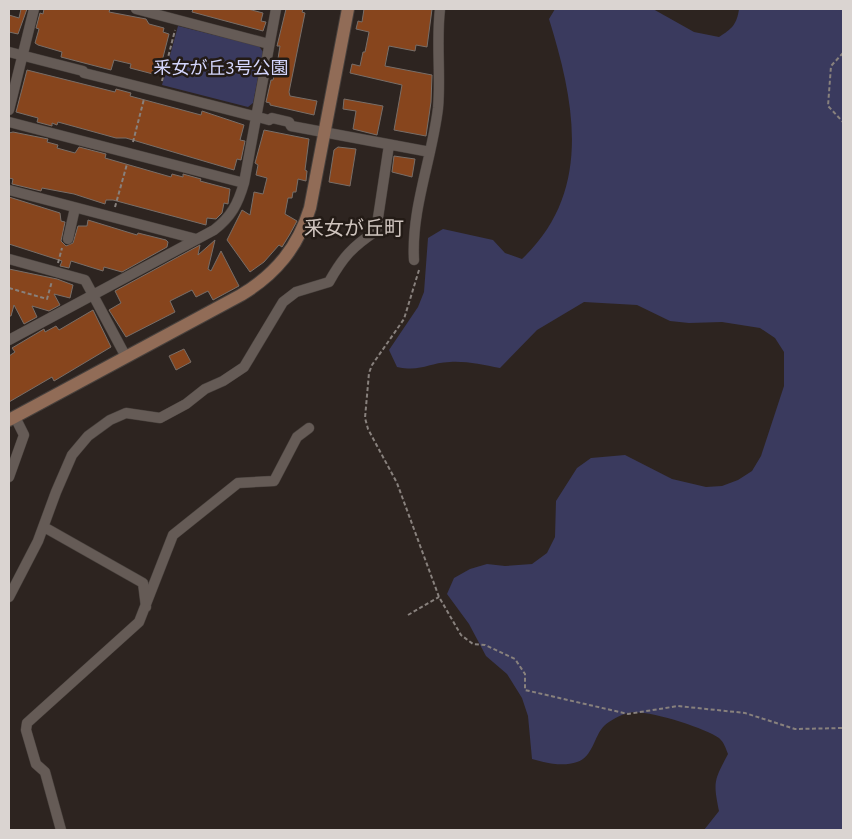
<svg xmlns="http://www.w3.org/2000/svg" width="852" height="839" viewBox="0 0 852 839" font-family="'Source Sans 3','Noto Sans JP',sans-serif">
  <style>
    .green { fill: #3a3a5e }
    .building { fill: #87451d; stroke: #786e68 }
    .lines { fill: none; stroke-linecap: round; stroke-linejoin: round }
    .street-casing { stroke: #48413d; stroke-width: 11 }
    .secondary-casing { stroke: #48413d; stroke-width: 14 }
    .path { stroke: #88817d; stroke-width: 2; stroke-dasharray: 4 2.5; stroke-linecap: butt }
    .street { stroke: #655b56; stroke-width: 10 }
    .secondary { stroke: #916c57; stroke-width: 12 }
    .labels { text-anchor: middle; dominant-baseline: central; stroke-width: 5; stroke-linejoin: round; paint-order: stroke }
    .park-label { font-size: 18px; fill: #d4d6fd; stroke: #231b16 }
    .quarter-label { font-size: 20px; fill: #cfc4be; stroke: #231b16 }
  </style>
  <rect width="100%" height="100%" fill="#2d2420"/>
  <path class="green" d="M 555,9 L 653,9 L 694,32 L 719,37 C 732,29 737,24 739,9 L 843,9 L 843,830 L 704,830 L 719,811 C 713,781 714,781 728,754 C 726,749 724,742 719,738 C 705,728 644,708 628,713 C 622,714 609,721 604,726 C 594,736 593,757 577,762 C 563,767 546,763 532,759 L 528,716 L 522,698 L 507,674 L 486,656 L 469,624 L 447,594 L 454,578 L 470,569 L 487,564 L 505,566 L 532,564 L 547,553 L 555,537 L 556,501 L 577,468 L 591,458 L 625,455 L 672,479 L 706,487 L 722,486 L 738,480 L 752,471 L 761,456 L 784,386 L 784,352 L 775,338 L 760,328 L 722,322 L 689,323 L 670,321 L 637,305 L 584,302 L 537,330 L 500,368 C 483,365 467,361 450,362 C 427,363 422,372 397,367 L 389,350 L 418,307 L 424,292 L 428,238 L 443,229 L 493,240 L 505,253 L 522,259 C 593,192 575,103 549,19 Z
    M 178,26 L 259,46 L 263,52 L 253,103 L 248,107 L 162,85 Z"/>
  <path class="building" d="M 21,9 L 27,9 L 18,34 L 9,32 L 9,15 L 19,18 Z
    M 44,9 L 110,9 L 109,12 L 146,19 L 149,24 L 164,28 L 163,32 L 169,34 L 159,73 L 153,71 L 153,74 L 130,68 L 131,64 L 114,60 L 111,70 L 61,57 L 62,52 L 38,45 L 35,43 L 39,29 L 36,28 L 40,13 L 43,14 Z
    M 193,9 L 248,9 L 263,13 L 261,21 L 266,22 L 263,31 L 192,12 Z
    M 286,9 L 303,9 L 302,12 L 305,13 L 289,92 L 290,96 L 317,101 L 314,115 L 270,105 L 270,103 L 266,102 L 271,80 L 273,80 L 277,65 L 280,46 L 277,46 Z
    M 364,9 L 432,9 L 427,47 L 416,45 L 415,51 L 389,46 L 385,66 L 432,75 L 431,102 L 426,136 L 394,130 L 402,85 L 350,73 L 352,64 L 360,66 L 363,52 L 365,52 L 369,32 L 356,29 L 358,21 L 362,22 Z
    M 27,70 L 115,92 L 116,89 L 131,93 L 130,96 L 201,115 L 202,111 L 244,125 L 240,140 L 245,141 L 241,160 L 237,159 L 234,170 L 126,138 L 116,138 L 58,122 L 57,125 L 52,123 L 52,126 L 37,122 L 38,118 L 16,112 Z
    M 344,99 L 383,106 L 377,135 L 353,129 L 356,111 L 343,109 Z
    M 264,130 L 309,139 L 305,170 L 307,171 L 306,181 L 298,179 L 296,192 L 293,192 L 292,198 L 288,198 L 285,214 L 297,221 L 290,234 L 282,247 L 279,245 L 264,262 L 250,272 L 227,240 L 242,210 L 250,215 L 254,192 L 263,194 L 267,178 L 256,175 L 258,165 L 255,163 Z
    M 13,132 L 48,139 L 47,142 L 58,145 L 57,148 L 75,153 L 79,147 L 106,154 L 105,158 L 171,177 L 172,174 L 183,177 L 183,174 L 201,179 L 200,181 L 230,189 L 228,204 L 224,203 L 222,213 L 216,219 L 207,218 L 206,225 L 113,200 L 106,200 L 105,204 L 74,194 L 42,188 L 41,191 L 12,184 L 13,179 L 9,178 L 9,133 Z
    M 338,147 L 356,149 L 350,186 L 329,182 L 334,150 Z
    M 394,156 L 415,159 L 412,177 L 392,172 Z
    M 9,197 L 60,213 L 61,221 L 65,222 L 61,241 L 66,246 L 73,243 L 78,226 L 87,226 L 88,220 L 137,235 L 138,233 L 166,240 L 168,242 L 167,247 L 122,272 L 104,267 L 103,271 L 71,261 L 69,268 L 60,266 L 62,261 L 9,244 Z
    M 215,240 L 208,269 L 211,271 L 221,251 L 239,286 L 213,300 L 208,291 L 196,297 L 192,290 L 170,301 L 175,312 L 126,337 L 109,310 L 121,303 L 115,291 L 200,245 L 198,255 Z
    M 9,269 L 57,279 L 73,285 L 70,298 L 54,294 L 60,305 L 49,311 L 32,306 L 37,317 L 24,324 L 14,305 L 11,316 L 9,316 Z
    M 93,310 L 111,347 L 54,381 L 52,377 L 9,402 L 9,356 L 15,352 L 12,348 L 44,329 L 45,332 L 56,326 L 59,330 Z
    M 184,349 L 191,362 L 176,370 L 169,356 Z"/>
  <g class="lines">
    <g class="street-casing">
      <path id="street" d="M 136,9 L 269,44
        M 9,52 L 83,71 L 84,73 C 146,88 206,104 269,120 L 272,118 L 289,122 L 291,126 L 430,152
        M 9,110 L 34,9
        M 9,122 L 244,183
        M 9,190 L 196,239
        M 68,239 L 75,208
        M 9,259 L 85,280 L 126,357
        M 414,260 C 411,209 432,159 438,108 C 441,75 436,42 440,9
        M 9,340 L 214,230 C 231,217 238,204 244,183 L 276,9
        M 9,477 L 24,435 L 15,417
        M 44,527 L 143,583 L 146,607
        M 9,597 L 38,541 L 56,492 L 72,455 L 88,436 L 110,420 L 126,413 L 160,418 L 186,404 L 205,389 L 223,381 L 244,367 L 283,302 L 296,292 L 329,282 C 343,257 352,247 376,231 L 389,145
        M 61,830 L 45,772 L 36,764 L 26,730 L 27,723 L 139,622 L 173,535 L 238,483 L 274,481 L 297,437 L 309,428"/>
    </g>
    <g class="secondary-casing">
      <path id="secondary" d="M 9,420 L 241,295 C 276,274 298,247 310,208 L 348,9"/>
    </g>
    <path class="path" d="M 843,53 L 831,66 L 828,106 L 843,122
      M 162,81 L 175,30
      M 133,142 L 144,99
      M 115,207 L 127,164
      M 58,263 L 62,248
      M 419,270 L 404,319 L 372,365 L 369,373 L 365,418 L 368,429 L 397,483 L 439,597 L 461,635 L 473,644 L 485,645 L 515,659 L 525,674 L 525,690 L 628,714 L 678,706 L 745,713 L 795,729 L 843,728
      M 9,288 L 47,299 L 52,281
      M 408,615 L 439,597"/>
    <use href="#street" class="street"/>
    <use href="#secondary" class="secondary"/>
  </g>
  <g class="labels">
    <g class="park-label">
      <text x="221" y="68">釆女が丘3号公園</text>
    </g>
    <g class="quarter-label">
      <text x="354" y="229">釆女が丘町</text>
    </g>
  </g>
  <rect width="852" height="839" fill="none" stroke="#dad4d1" stroke-width="20"/>
</svg>
